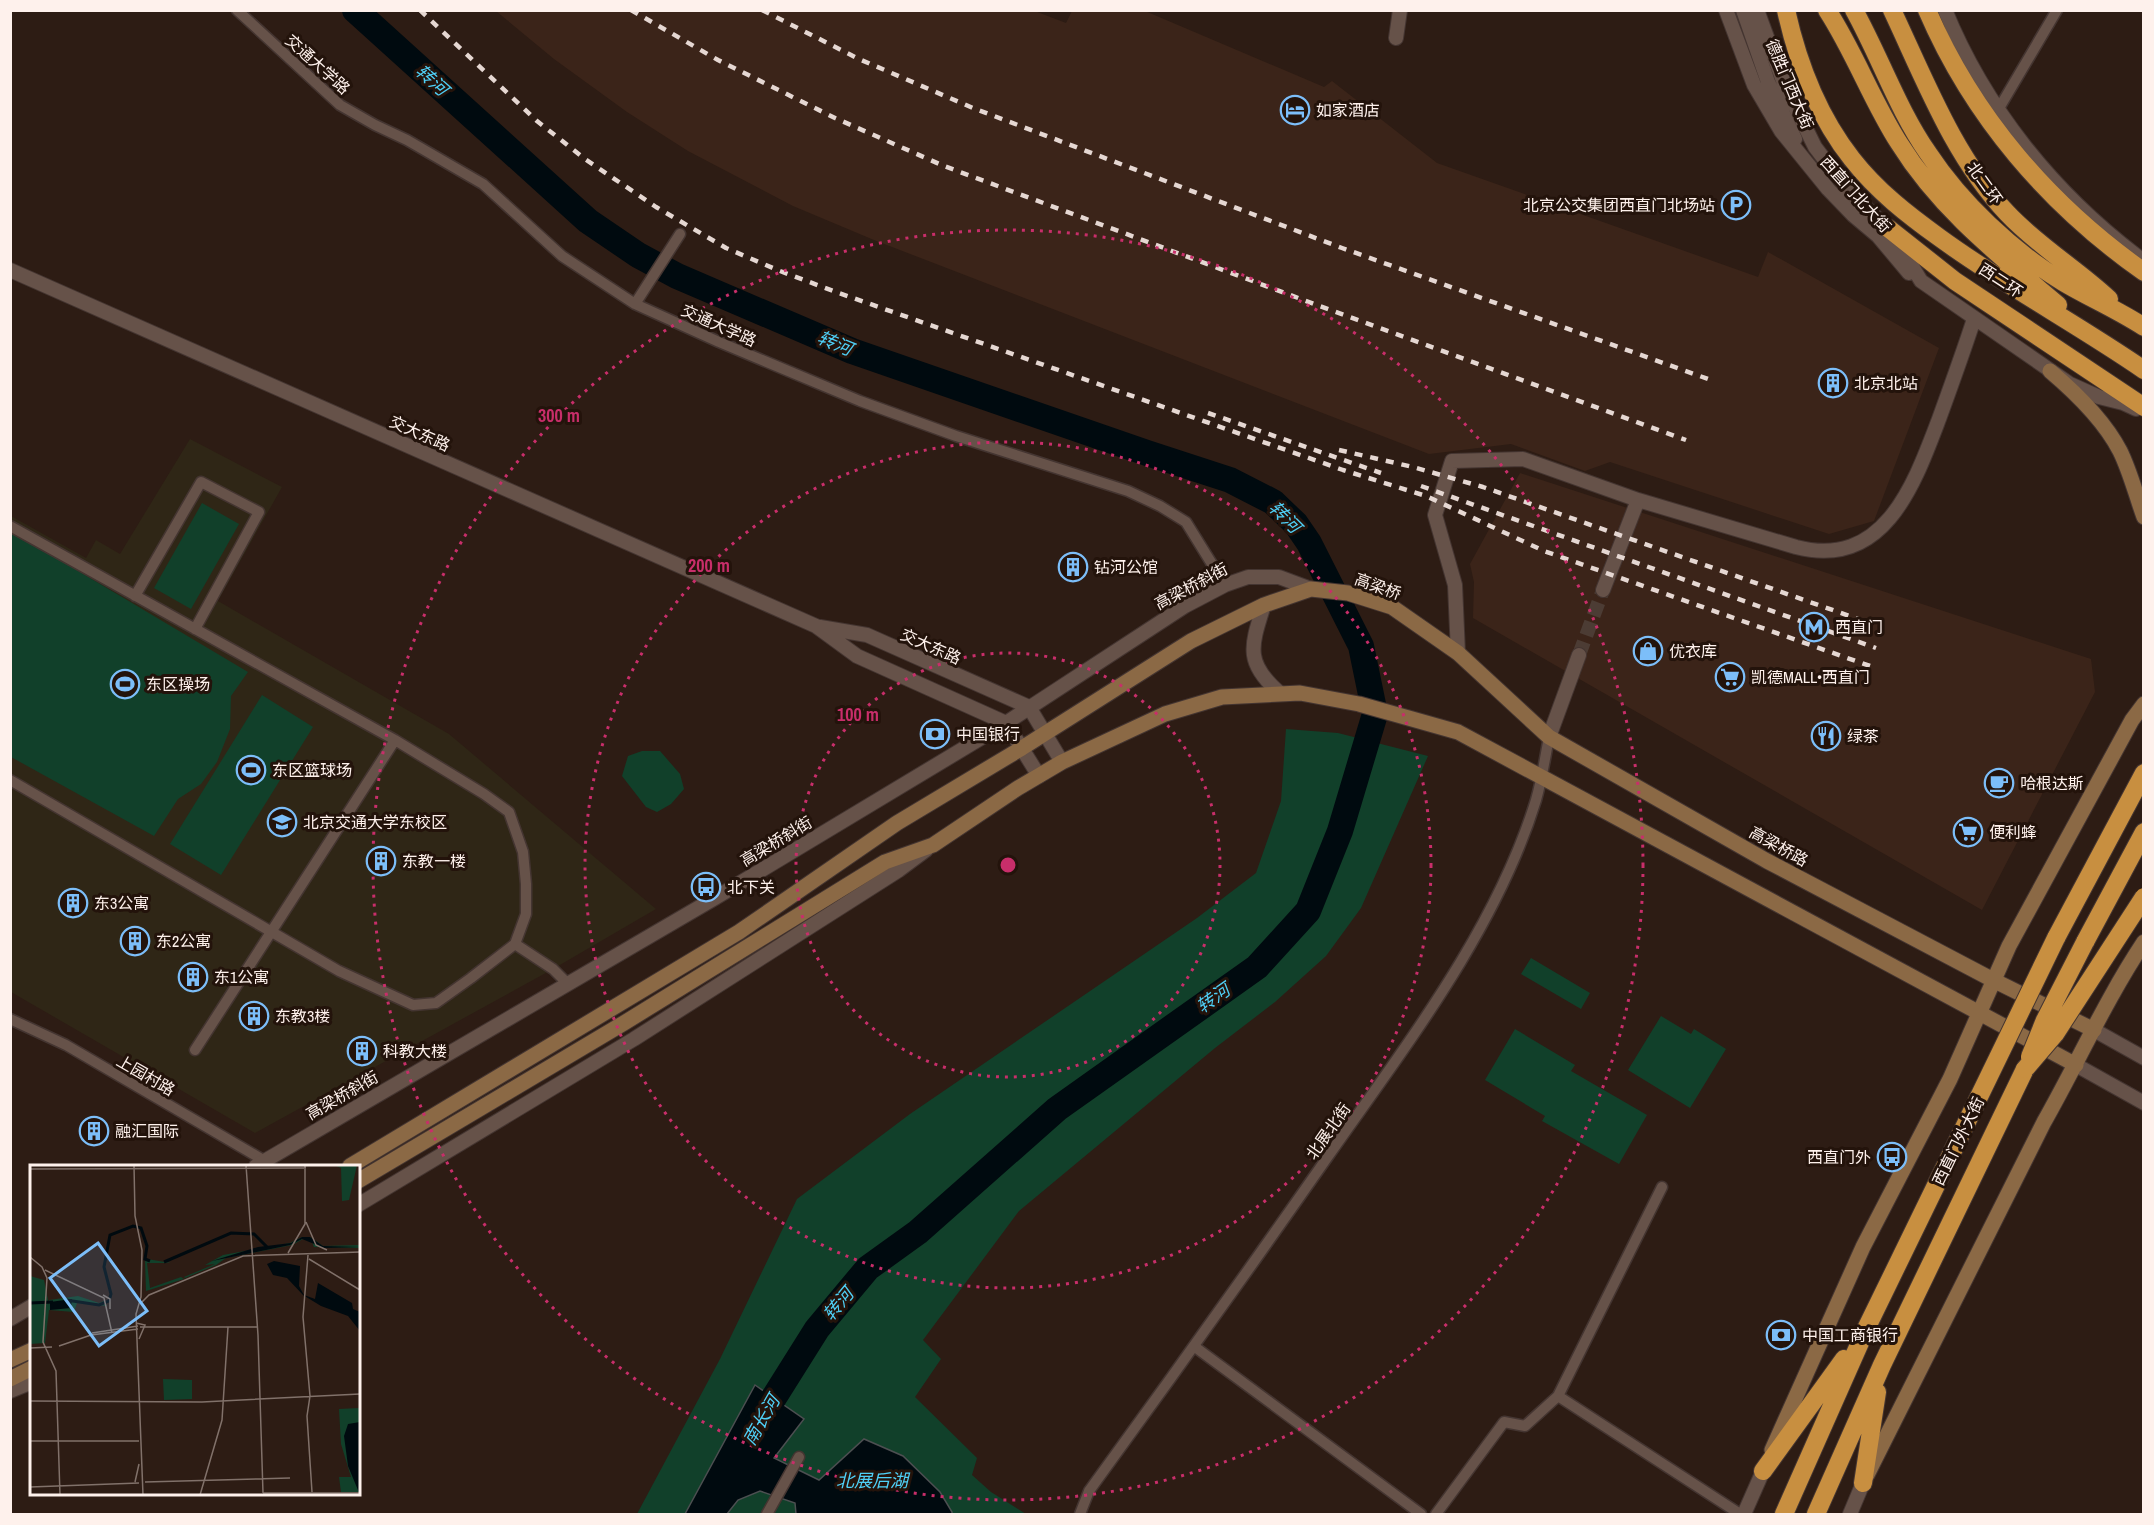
<svg xmlns="http://www.w3.org/2000/svg" width="2154" height="1525" viewBox="0 0 2154 1525" font-family="'Archivo Narrow','Noto Sans SC',sans-serif">
  <style>
    .built { fill: #3b2419 }
    .education { fill: #2f2616 }
    .green { fill: #11402a }
    .water { fill: #000a0f; stroke: #4c4f51; stroke-width: 1.5 }
    .lines { fill: none; stroke-linecap: round; stroke-linejoin: round }
    .river { stroke: #000a0f; stroke-width: 26 }
    .tertiary-tunnel { stroke: #4c3c34; stroke-width: 14; stroke-dasharray: 14 7; stroke-linecap: butt }
    .minor-casing { stroke: #443531; stroke-width: 13 }
    .tertiary-casing { stroke: #443531; stroke-width: 16 }
    .secondary-casing { stroke: #443531; stroke-width: 17 }
    .trunk-casing { stroke: #443531; stroke-width: 20 }
    .minor { stroke: #665249; stroke-width: 10 }
    .tertiary { stroke: #665249; stroke-width: 14 }
    .secondary { stroke: #8b6945; stroke-width: 15 }
    .trunk { stroke: #c88f40; stroke-width: 18 }
    .rail { stroke: #e5d7d2; stroke-width: 4.5; stroke-dasharray: 8 8; stroke-linecap: butt }
    .trunk-bridge-casing { stroke: #443531; stroke-width: 20; stroke-linecap: butt }
    .trunk-bridge { stroke: #c88f40; stroke-width: 18 }
    .ring { fill: none; stroke: #c82e6a; stroke-width: 3; stroke-dasharray: 3 6 }
    .labels { text-anchor: middle; dominant-baseline: central; stroke-width: 6; stroke-linejoin: round; paint-order: stroke }
    .street-label { font-size: 16px; fill: #fef1ec; stroke: #23130b }
    .poi-label { font-size: 16px; fill: #fef1ec; stroke: #23130b; text-anchor: start }
    .water-label { font-size: 18px; font-style: italic; fill: #4fd0f7; stroke: #23130b }
    .inset-river { fill: none; stroke: #000a0f; stroke-width: 3 }
    .inset-road { fill: none; stroke: #81716a; stroke-width: 1.5 }
    .view { fill: #7cbef9; fill-opacity: 0.15; stroke: #7cbef9; stroke-width: 3 }
    .inset-edge { fill: none; stroke: #fef1ec; stroke-width: 3 }
    .centre { fill: #c82e6a; stroke: #23130b; stroke-width: 3 }
    .ring-label { font-size: 18px; text-anchor: middle; font-weight: bold; fill: #c82e6a; stroke: #23130b; stroke-width: 6; stroke-linejoin: round; paint-order: stroke }
  </style>
  <rect width="100%" height="100%" fill="#2d1c14"/>
  <path class="built" d="M 1032,10 L 1066,23 L 1072,11 L 1145,11 L 1324,87 L 1332,81 L 1437,163 L 1758,277 L 1768,252 L 1939,348 L 1874,521 L 1829,534 L 1610,462 L 1585,471 L 1511,444 L 1429,454 L 874,240 L 793,206 L 688,151 L 627,112 L 554,59 L 496,11 Z
    M 1520,473 L 2091,659 L 2095,692 L 1982,910 L 1473,618 L 1474,582 L 1470,564 Z"/>
  <path class="education" d="M 190,439 L 282,487 L 218,601 L 449,734 L 656,909 L 553,969 L 255,1133 L 11,992 L 11,516 L 86,558 L 96,540 L 120,554 Z"/>
  <path class="green" d="M 202,503 L 239,524 L 191,609 L 154,588 Z
    M 11,531 L 248,672 L 231,696 L 230,729 L 217,762 L 201,784 L 178,799 L 154,836 L 11,757 Z
    M 262,695 L 313,727 L 221,875 L 170,844 Z
    M 1286,729 L 1338,733 L 1428,756 L 1361,908 L 1326,956 L 1275,1002 L 1215,1048 L 1019,1211 L 923,1340 L 941,1359 L 915,1397 L 977,1458 L 972,1475 L 991,1492 L 1026,1514 L 637,1514 L 720,1359 L 797,1199 L 910,1114 L 1197,918 L 1256,873 L 1281,801 Z
    M 642,751 L 660,751 L 680,774 L 684,789 L 671,804 L 657,812 L 646,807 L 622,776 L 628,756 Z
    M 1531,958 L 1590,993 L 1581,1009 L 1521,974 Z
    M 1661,1016 L 1691,1034 L 1694,1029 L 1726,1049 L 1690,1108 L 1628,1070 Z
    M 1515,1029 L 1575,1065 L 1571,1071 L 1647,1115 L 1619,1164 L 1542,1121 L 1545,1116 L 1485,1080 Z"/>
  <path class="water" d="M 755,1385 L 804,1419 L 774,1458 L 819,1480 L 864,1439 L 903,1456 L 940,1492 L 952,1512 L 952,1514 L 796,1514 L 795,1503 L 760,1491 L 738,1500 L 727,1514 L 685,1514 Z"/>
  <g class="lines">
    <path class="river" d="M 355,10 L 588,221 L 638,255 L 677,276 L 852,351 L 1147,453 L 1230,480 L 1273,502 L 1296,524 L 1309,543 L 1361,646 L 1375,714 L 1340,831 L 1308,911 L 1257,967 L 1057,1109 L 918,1232 L 868,1268 L 817,1329 L 756,1426"/>
    <path class="tertiary-tunnel" d="M 1579,655 L 1603,590"/>
    <g class="minor-casing">
      <path id="minor" d="M 237,10 L 340,105 L 375,125 L 407,140 L 483,184 L 562,256 L 635,304 L 719,342 L 860,401 L 956,436 L 1128,491 L 1160,506 L 1186,522 L 1225,585
        M 1998,110 L 2057,10
        M 635,304 L 680,234
        M 10,526 L 395,740 L 484,794 L 509,812 L 523,852 L 526,884 L 526,914 L 515,944 L 471,978 L 436,1003 L 413,1005 L 339,971 L 10,780
        M 135,596 L 201,482 L 259,512 L 195,629
        M 515,944 L 553,969 L 568,984
        M 10,1019 L 66,1045 L 265,1161
        M 195,1050 L 395,740
        M 1195,1347 L 1421,1514
        M 1558,1396 L 1740,1514
        M 767,1514 L 799,1457
        M 1080,1514 L 1089,1491 C 1170,1380 1250,1268 1329,1155 C 1406,1045 1496,930 1536,800 C 1542,779 1545,758 1549,737
        M 1436,1514 L 1504,1422 L 1525,1426 L 1558,1396 L 1662,1187"/>
    </g>
    <g class="tertiary-casing">
      <path id="tertiary" d="M 1726,10 L 1754,85 L 1781,131 L 1828,189 L 1853,215 L 1878,236 L 1909,273
        M 1743,10 L 1768,82 L 1795,139
        M 1757,10 L 1785,86 L 1815,147 L 1847,189 L 1892,233 L 1921,281 L 2070,384 L 2099,397 L 2123,403 L 2136,409
        M 1945,10 C 1985,108 2053,192 2137,256
        M 1396,38 L 1400,10
        M 10,270 L 816,626 L 857,656 L 1006,723
        M 1603,590 L 1638,500
        M 1264,605 C 1251,646 1244,663 1281,694
        M 820,627 L 867,635 L 1029,707
        M 1458,653 L 1455,585 L 1435,515 L 1452,461 L 1523,459 L 1638,500 L 1796,547 C 1884,570 1914,485 1939,419 C 1951,386 1963,353 1974,319
        M 1029,707 L 1062,762
        M 1006,723 L 1039,776
        M 1549,737 L 1579,655
        M 2094,1030 L 2144,1058
        M 2076,1065 L 2144,1103
        M 256,1166 L 715,898 L 1006,723 L 1185,606 L 1225,585 L 1248,577 L 1279,577 L 1311,589
        M 358,1205 L 634,1039 L 899,870 L 926,850
        M 10,1319 L 32,1306
        M 10,1391 L 32,1382
        M 1744,1514 L 1763,1471
        M 1850,1514 L 1863,1483"/>
    </g>
    <g class="secondary-casing">
      <path id="secondary" d="M 2050,371 C 2076,393 2104,420 2120,451 C 2130,471 2136,495 2144,517
        M 350,1166 L 739,932 L 897,823 L 1022,748 L 1191,641 L 1264,605 L 1311,589 L 1348,593 L 1392,607 L 1458,653 L 1549,737 L 1767,861 L 1995,981 L 2094,1030
        M 358,1181 L 624,1023 L 885,862 L 933,845 L 1018,788 L 1062,762 L 1165,714 L 1222,697 L 1300,693 L 1359,704 L 1458,732 L 2076,1065
        M 10,1360 L 32,1350
        M 10,1379 L 32,1368
        M 1772,1450 L 1863,1247 L 1950,1079 L 2009,946 L 2132,720 L 2144,704
        M 1867,1475 L 2044,1122 C 2078,1062 2106,999 2144,942"/>
    </g>
    <g class="trunk-casing">
      <path id="trunk" d="M 1786,10 C 1798,64 1818,116 1852,159 C 1877,191 1908,215 1940,238 C 2006,286 2077,324 2144,370
        M 1827,10 C 1855,53 1872,101 1899,143 C 1940,209 1999,255 2058,305
        M 1854,10 C 1880,57 1898,110 1928,153 C 1961,203 2012,251 2063,282 C 2090,298 2118,310 2144,327
        M 1892,10 C 1925,80 1954,157 2007,213 C 2038,246 2077,269 2109,299
        M 1927,10 C 1973,117 2049,205 2144,272
        M 1888,228 L 1955,281 L 2144,407
        M 2056,938 L 2144,773
        M 2085,942 L 2144,832
        M 1763,1471 L 1844,1359
        M 1863,1483 L 1877,1392
        M 1784,1514 L 1866,1329 L 1960,1136
        M 1816,1514 L 1882,1365 L 2025,1069"/>
    </g>
    <use href="#minor" class="minor"/>
    <use href="#tertiary" class="tertiary"/>
    <use href="#secondary" class="secondary"/>
    <use href="#trunk" class="trunk"/>
    <path class="rail" d="M 420,10 L 537,121 L 585,159 L 656,207 L 726,248 L 780,271 L 836,292 L 1343,470 L 1426,496 L 1544,551 L 1870,666
      M 631,10 L 718,60 L 835,118 L 944,166 L 1317,305 L 1686,440
      M 762,10 L 859,59 L 973,108 L 1342,248 L 1708,379
      M 1208,413 L 1381,473
      M 1339,450 L 1413,467 L 1483,487 L 1861,620
      M 1421,486 L 1876,648"/>
    <g class="trunk-bridge-casing">
      <path id="trunk-bridge" d="M 2030,1057 L 2045,1020 L 2085,942
        M 2025,1069 L 2055,1034 L 2144,897
        M 1960,1136 L 2056,938"/>
    </g>
    <use href="#trunk-bridge" class="trunk-bridge"/>
  </g>
  <g class="ring">
    <circle cx="1008" cy="865" r="212"/>
    <circle cx="1008" cy="865" r="423"/>
    <circle cx="1008" cy="865" r="635"/>
  </g>
  <defs>
    <g id="hotel-ring" transform="scale(1.5)"><circle r="9.5" fill="#23130b" stroke="#7cbef9" stroke-width="1.5"/><path d="M-6-4.5h1.5V1H6V5H4.5V3h-9V5H-6ZM-4 0a1.8 1.8 0 1 1 3.6 0ZM.5 0V-2.5h3Q6-2.5 6 0Z" fill="#7cbef9"/></g>
    <g id="parking-ring" transform="scale(1.5)"><circle r="9.5" fill="#23130b" stroke="#7cbef9" stroke-width="1.5"/><path d="M-3.5-5.5H1a3.5 3.5 0 0 1 0 7H-1V5.5H-3.5ZM-1-3.4V-.6H.8a1.4 1.4 0 0 0 0-2.8Z" fill="#7cbef9"/></g>
    <g id="building-ring" transform="scale(1.5)"><circle r="9.5" fill="#23130b" stroke="#7cbef9" stroke-width="1.5"/><path d="M-4-6H4V6H1V3H-1V6H-4ZM-2.5-4.3h1.7v1.8h-1.7ZM.8-4.3h1.7v1.8H.8ZM-2.5-1h1.7V.8h-1.7ZM.8-1h1.7V.8H.8Z" fill="#7cbef9"/></g>
    <g id="metro-ring" transform="scale(1.5)"><circle r="9.5" fill="#23130b" stroke="#7cbef9" stroke-width="1.5"/><path d="M-5.5 5V-5H-3L0 0L3-5H5.5V5H3V-.5L0 4L-3-.5V5Z" fill="#7cbef9"/></g>
    <g id="shop-ring" transform="scale(1.5)"><circle r="9.5" fill="#23130b" stroke="#7cbef9" stroke-width="1.5"/><path d="M-5-2.5h2.3a2.7 3.5 0 0 1 5.4 0H5L5.5 6h-11ZM-1.5-2.5h3a1.5 2.3 0 0 0-3 0Z" fill="#7cbef9"/></g>
    <g id="supermarket-ring" transform="scale(1.5)"><circle r="9.5" fill="#23130b" stroke="#7cbef9" stroke-width="1.5"/><path d="M-6-5.5h2.5l.6 2H6L4.5 2H-2.5L-4.4-4H-6ZM-1.5 3.2a1.3 1.3 0 1 0 .1 0ZM3 3.2a1.3 1.3 0 1 0 .1 0Z" fill="#7cbef9"/></g>
    <g id="stadium-ring" transform="scale(1.5)"><circle r="9.5" fill="#23130b" stroke="#7cbef9" stroke-width="1.5"/><path d="M0-5a6.5 5 0 1 0 0 10a6.5 5 0 1 0 0-10ZM-3.5-1.8h7v3.6h-7Z" fill="#7cbef9"/></g>
    <g id="bank-ring" transform="scale(1.5)"><circle r="9.5" fill="#23130b" stroke="#7cbef9" stroke-width="1.5"/><path d="M-6-4H6V4H-6ZM0-2.3a2.3 2.3 0 1 0 0 4.6a2.3 2.3 0 1 0 0-4.6Z" fill="#7cbef9"/></g>
    <g id="restaurant-ring" transform="scale(1.5)"><circle r="9.5" fill="#23130b" stroke="#7cbef9" stroke-width="1.5"/><path d="M-5-6h1v4h1v-4h1v4h1v-4h1v5L-1.5 .5V6h-2V.5L-5-1ZM5-6V6H3V1.5H1.5Q1.5-4 5-6Z" fill="#7cbef9"/></g>
    <g id="cafe-ring" transform="scale(1.5)"><circle r="9.5" fill="#23130b" stroke="#7cbef9" stroke-width="1.5"/><path d="M-5.5-4.5H6V0H3Q3 3.5 0 3.5H-2.5Q-5.5 3.5-5.5 0ZM3-3.2v2h1.7v-2ZM-6 4.5H4V6H-6Z" fill="#7cbef9"/></g>
    <g id="university-ring" transform="scale(1.5)"><circle r="9.5" fill="#23130b" stroke="#7cbef9" stroke-width="1.5"/><path d="M0-5L7-2L0 1L-7-2ZM-4 1L0 2.5L4 1V4Q0 6-4 4Z" fill="#7cbef9"/></g>
    <g id="bus-ring" transform="scale(1.5)"><circle r="9.5" fill="#23130b" stroke="#7cbef9" stroke-width="1.5"/><path d="M-5-6H5V4H4V6H2V4H-2V6H-4V4H-5ZM-3.5-4V0h7V-4ZM-3.5 1.2v1.5H-2V1.2ZM2 1.2v1.5H3.5V1.2Z" fill="#7cbef9"/></g>
  </defs>
  <g fill-rule="evenodd">
    <use href="#hotel-ring" x="1295" y="110"/>
    <use href="#parking-ring" x="1736" y="205"/>
    <use href="#building-ring" x="1833" y="383"/>
    <use href="#building-ring" x="1073" y="567"/>
    <use href="#metro-ring" x="1814" y="627"/>
    <use href="#shop-ring" x="1648" y="651"/>
    <use href="#supermarket-ring" x="1730" y="677"/>
    <use href="#stadium-ring" x="125" y="684"/>
    <use href="#bank-ring" x="935" y="734"/>
    <use href="#restaurant-ring" x="1826" y="736"/>
    <use href="#stadium-ring" x="251" y="770"/>
    <use href="#cafe-ring" x="1999" y="783"/>
    <use href="#university-ring" x="282" y="822"/>
    <use href="#supermarket-ring" x="1968" y="832"/>
    <use href="#building-ring" x="381" y="861"/>
    <use href="#bus-ring" x="706" y="887"/>
    <use href="#building-ring" x="73" y="903"/>
    <use href="#building-ring" x="135" y="941"/>
    <use href="#building-ring" x="193" y="977"/>
    <use href="#building-ring" x="254" y="1016"/>
    <use href="#building-ring" x="362" y="1051"/>
    <use href="#building-ring" x="94" y="1131"/>
    <use href="#bus-ring" x="1892" y="1157"/>
    <use href="#bank-ring" x="1781" y="1335"/>
  </g>
  <g class="labels">
    <g class="street-label">
      <text transform="translate(318 64) rotate(42)">交通大学路</text>
      <text transform="translate(1790 84) rotate(67)">德胜门西大街</text>
      <text transform="translate(1985 183) rotate(54)">北二环</text>
      <text transform="translate(1856 194) rotate(48)">西直门北大街</text>
      <text transform="translate(2001 280) rotate(33)">西二环</text>
      <text transform="translate(719 325) rotate(24)">交通大学路</text>
      <text transform="translate(420 433) rotate(24)">交大东路</text>
      <text transform="translate(1191 586) rotate(-28)">高梁桥斜街</text>
      <text transform="translate(1378 586) rotate(20)">高梁桥</text>
      <text transform="translate(931 646) rotate(24)">交大东路</text>
      <text transform="translate(776 841) rotate(-31)">高梁桥斜街</text>
      <text transform="translate(1779 846) rotate(29)">高梁桥路</text>
      <text transform="translate(146 1075) rotate(30)">上园村路</text>
      <text transform="translate(342 1095) rotate(-30)">高梁桥斜街</text>
      <text transform="translate(1328 1131) rotate(-55)">北展北街</text>
      <text transform="translate(1958 1141) rotate(-64)">西直门外大街</text>
    </g>
    <g class="poi-label">
      <text x="1316" y="110">如家酒店</text>
      <text x="1715" y="205" text-anchor="end">北京公交集团西直门北场站</text>
      <text x="1854" y="383">北京北站</text>
      <text x="1094" y="567">钻河公馆</text>
      <text x="1835" y="627">西直门</text>
      <text x="1669" y="651">优衣库</text>
      <text x="1751" y="677">凯德MALL•西直门</text>
      <text x="146" y="684">东区操场</text>
      <text x="956" y="734">中国银行</text>
      <text x="1847" y="736">绿茶</text>
      <text x="272" y="770">东区篮球场</text>
      <text x="2020" y="783">哈根达斯</text>
      <text x="303" y="822">北京交通大学东校区</text>
      <text x="1989" y="832">便利蜂</text>
      <text x="402" y="861">东教一楼</text>
      <text x="727" y="887">北下关</text>
      <text x="94" y="903">东3公寓</text>
      <text x="156" y="941">东2公寓</text>
      <text x="214" y="977">东1公寓</text>
      <text x="275" y="1016">东教3楼</text>
      <text x="383" y="1051">科教大楼</text>
      <text x="115" y="1131">融汇国际</text>
      <text x="1871" y="1157" text-anchor="end">西直门外</text>
      <text x="1802" y="1335">中国工商银行</text>
    </g>
    <g class="water-label">
      <text transform="translate(432 80) rotate(42)">转河</text>
      <text transform="translate(835 343) rotate(22)">转河</text>
      <text transform="translate(1285 517) rotate(45)">转河</text>
      <text transform="translate(1213 998) rotate(-35)">转河</text>
      <text transform="translate(838 1304) rotate(-50)">转河</text>
      <text transform="translate(761 1420) rotate(-60)">南长河</text>
      <text x="872" y="1480">北展后湖</text>
    </g>
  </g>
  <g transform="translate(30 1165)">
    <rect width="330" height="330" fill="#2d1c14"/>
    <path d="M 304,0 L 327,0 L 319,35 L 312,36 L 311,3 ZM 272,72 L 280,72 L 293,81 L 330,80 L 330,83 L 284,82 L 282,77 L 273,74 L 262,80 L 196,93 L 186,100 L 155,113 L 154,112 L 185,99 L 175,100 L 193,90 L 260,78 ZM 117,94 L 141,98 L 117,98 L 120,123 L 151,112 L 154,114 L 116,126 L 115,95 ZM 0,111 L 14,115 L 19,140 L 19,135 L 48,131 L 69,138 L 74,136 L 77,141 L 47,138 L 44,147 L 19,145 L 15,178 L 0,179 ZM 133,214 L 162,215 L 162,234 L 134,235 ZM 330,243 L 330,327 L 311,327 L 309,312 L 321,312 L 311,279 L 309,244 Z" fill="#11402a"/>
    <path d="M 272,72 L 280,72 L 293,81 L 330,82 L 294,83 L 272,74 L 260,80 L 182,96 L 228,82 L 261,78 ZM 244,96 L 270,101 L 269,121 L 274,130 L 285,134 L 288,118 L 322,138 L 323,144 L 330,147 L 330,166 L 318,151 L 291,141 L 273,130 L 257,113 L 243,110 L 237,99 ZM 42,134 L 41,143 L 20,145 L 20,137 ZM 330,257 L 330,330 L 318,301 L 314,271 L 318,259 Z" fill="#000a0f"/>
    <path class="inset-river" d="M 134,97 L 201,68 L 224,69 L 237,82M 36,135 L 69,140 L 79,136 L 81,129 L 74,102 L 80,70 L 103,61 L 111,63 L 117,81 L 115,94 L 120,96M 0,138 L 23,137"/>
    <path class="inset-road" d="M 104,0 L 105,51 L 112,85 L 111,132 L 106,149 L 113,330M 216,0 L 228,170 L 233,328M 0,4 L 276,3M 276,57 L 286,80 L 297,85M 258,88 L 275,59 L 275,0M 278,90 L 273,152 L 280,231 L 277,251 L 282,327M 0,92 L 12,102 L 17,113 L 13,177 L 26,206 L 30,330M 279,94 L 330,125M 15,105 L 74,133 L 82,168M 73,130 L 80,134 L 80,144M 112,137 L 119,130 L 213,91 L 330,87M 106,158 L 115,160 L 109,174M 110,162 L 228,162M 62,168 L 108,161M 29,181 L 61,170 L 108,164M 0,183 L 22,182M 0,236 L 172,237 L 330,229M 0,276 L 109,276M 105,317 L 109,299M 115,317 L 260,313M 0,322 L 109,318M 233,328 L 330,328M 170,330 L 192,255 L 198,162"/>
    <path class="view" d="M 68,78 L 117,146 L 69,181 L 20,113 Z"/>
    <rect width="330" height="330" class="inset-edge"/>
  </g>
  <circle cx="1008" cy="865" r="9" class="centre"/>
  <g class="ring-label">
    <text x="559" y="422">300 m</text>
    <text x="709" y="572">200 m</text>
    <text x="858" y="721">100 m</text>
  </g>
  <rect width="2154" height="1525" fill="none" stroke="#fef1ec" stroke-width="24"/>
</svg>
